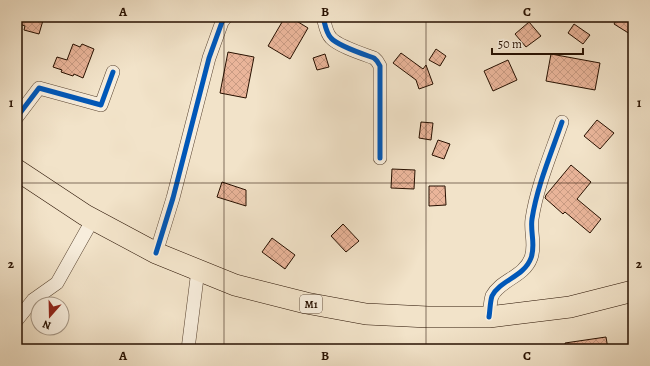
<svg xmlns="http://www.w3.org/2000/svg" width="650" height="366" viewBox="0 0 650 366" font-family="Alegreya,serif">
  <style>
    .building { fill: url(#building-cross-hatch); stroke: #271000 }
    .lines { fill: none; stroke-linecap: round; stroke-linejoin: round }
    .minor-casing { stroke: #5a4532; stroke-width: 14 }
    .trunk-casing { stroke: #271000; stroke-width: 22 }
    .minor { stroke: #f7eddc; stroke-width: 13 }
    .trunk { stroke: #f2e3c9; stroke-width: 21 }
    .cycleway-casing { stroke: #f7eddc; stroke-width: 8 }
    .cycleway { stroke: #0057b8; stroke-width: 5 }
    .grid { fill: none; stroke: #271000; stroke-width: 1; stroke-opacity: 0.55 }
    .labels { text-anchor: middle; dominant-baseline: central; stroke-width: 4; stroke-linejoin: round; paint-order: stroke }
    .shield { fill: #f7eddc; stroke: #655242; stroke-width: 1 }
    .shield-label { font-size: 11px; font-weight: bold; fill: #271000 }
    .neatline { fill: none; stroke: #271000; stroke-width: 1.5 }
    .grid-label { font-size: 13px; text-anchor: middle; font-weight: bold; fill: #271000 }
  </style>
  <defs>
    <pattern id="building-cross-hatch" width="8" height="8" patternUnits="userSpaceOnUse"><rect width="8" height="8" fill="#eab59a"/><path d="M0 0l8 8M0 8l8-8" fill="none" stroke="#c99b83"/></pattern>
  </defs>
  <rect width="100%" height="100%" fill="#f2e3c9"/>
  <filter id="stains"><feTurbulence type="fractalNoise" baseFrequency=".005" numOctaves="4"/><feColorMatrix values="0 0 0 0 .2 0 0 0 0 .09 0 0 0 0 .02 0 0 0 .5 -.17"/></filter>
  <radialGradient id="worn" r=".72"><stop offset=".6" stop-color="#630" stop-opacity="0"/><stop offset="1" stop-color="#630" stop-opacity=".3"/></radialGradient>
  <path class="building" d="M 17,17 L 44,17 L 39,34 L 24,30 L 25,26 L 17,23 Z
    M 285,17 L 290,17 L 308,28 L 290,59 L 268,46 Z
    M 618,17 L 633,17 L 633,29 L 630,34 L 614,24 Z
    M 529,22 L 541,36 L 526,47 L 515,34 Z
    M 574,24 L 590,35 L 583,44 L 568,33 Z
    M 73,44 L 80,47 L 82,44 L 94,49 L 83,78 L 74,74 L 73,76 L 61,72 L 62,70 L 53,67 L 57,57 L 67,60 Z
    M 436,49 L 446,56 L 440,66 L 429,60 Z
    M 228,52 L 254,57 L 246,98 L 220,93 Z
    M 401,53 L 423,69 L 426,65 L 433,84 L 419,89 L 416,80 L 393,63 Z
    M 325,54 L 329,67 L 317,70 L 313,58 Z
    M 551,54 L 600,63 L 595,90 L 546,81 Z
    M 508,60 L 517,80 L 493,91 L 484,71 Z
    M 597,120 L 614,133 L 600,149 L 584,136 Z
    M 421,122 L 433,123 L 431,140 L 419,138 Z
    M 438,140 L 450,144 L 444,159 L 432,155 Z
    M 571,165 L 591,182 L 577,199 L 601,219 L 590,233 L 565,212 L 563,214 L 545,198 L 546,195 Z
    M 392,169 L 415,170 L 414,189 L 391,188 Z
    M 222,182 L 246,190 L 246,206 L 217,197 Z
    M 429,186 L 445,186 L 446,205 L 429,206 Z
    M 343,224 L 359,241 L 346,252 L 331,236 Z
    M 272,238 L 295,255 L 285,269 L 262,252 Z
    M 606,337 L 608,349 L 566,349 L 565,343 Z"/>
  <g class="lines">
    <g class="minor-casing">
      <path id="minor" d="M 323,17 C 325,24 326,33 331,38 C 338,46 363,54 374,58 L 377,61 L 380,66 L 380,158
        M 17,117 L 39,88 L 101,105 L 113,72
        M 156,253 L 173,198 L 209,58 L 222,22 L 226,17
        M 489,317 C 490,311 490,302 492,296 C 500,280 524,277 531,258 C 536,245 530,232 532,219 C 537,186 551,154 562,122
        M 17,320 L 33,300 L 57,283 L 93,219
        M 188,349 L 198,270"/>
    </g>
    <g class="trunk-casing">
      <path id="trunk" d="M 17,170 L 85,215 L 156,253 L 235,285 L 306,303 L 366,314 L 428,317 L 489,317 L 570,307 L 633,291"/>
    </g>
    <use href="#minor" class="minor"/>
    <use href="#trunk" class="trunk"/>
    <g class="cycleway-casing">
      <path id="cycleway" d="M 323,17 C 325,24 326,33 331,38 C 338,46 363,54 374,58 L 377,61 L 380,66 L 380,158
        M 17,117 L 39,88 L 101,105 L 113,72
        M 156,253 L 173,198 L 209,58 L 222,22 L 226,17
        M 489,317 C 490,311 490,302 492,296 C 500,280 524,277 531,258 C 536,245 530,232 532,219 C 537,186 551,154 562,122"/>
    </g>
    <use href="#cycleway" class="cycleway"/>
  </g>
  <path class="grid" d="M 224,17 L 224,349M 426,17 L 426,349M 17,183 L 633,183"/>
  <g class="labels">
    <rect class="shield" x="300" y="295" width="22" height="18" rx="3"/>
    <g class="shield-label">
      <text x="311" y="304">M1</text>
    </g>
  </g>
  <rect width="650" height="366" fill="none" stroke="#f2e3c9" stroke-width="44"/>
  <g transform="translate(50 316) rotate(200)"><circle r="19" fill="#f7eddc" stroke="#a49584"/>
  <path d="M0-3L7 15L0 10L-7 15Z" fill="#8f2418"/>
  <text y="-6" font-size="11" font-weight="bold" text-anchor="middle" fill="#271000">N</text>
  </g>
  <path d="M492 48v6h91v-6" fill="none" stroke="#271000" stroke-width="2"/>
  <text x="498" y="48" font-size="12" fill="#271000" stroke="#f7eddc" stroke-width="3" paint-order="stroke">50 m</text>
  <rect x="22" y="22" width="606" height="322" class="neatline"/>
  <g class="grid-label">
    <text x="123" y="16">A</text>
    <text x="325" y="16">B</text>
    <text x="527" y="16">C</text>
    <text x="11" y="107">1</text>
    <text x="639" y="107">1</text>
    <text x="11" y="268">2</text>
    <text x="639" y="268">2</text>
    <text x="123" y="360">A</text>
    <text x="325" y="360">B</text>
    <text x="527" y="360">C</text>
  </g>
  <rect width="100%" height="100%" filter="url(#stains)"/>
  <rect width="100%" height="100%" fill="url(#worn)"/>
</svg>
